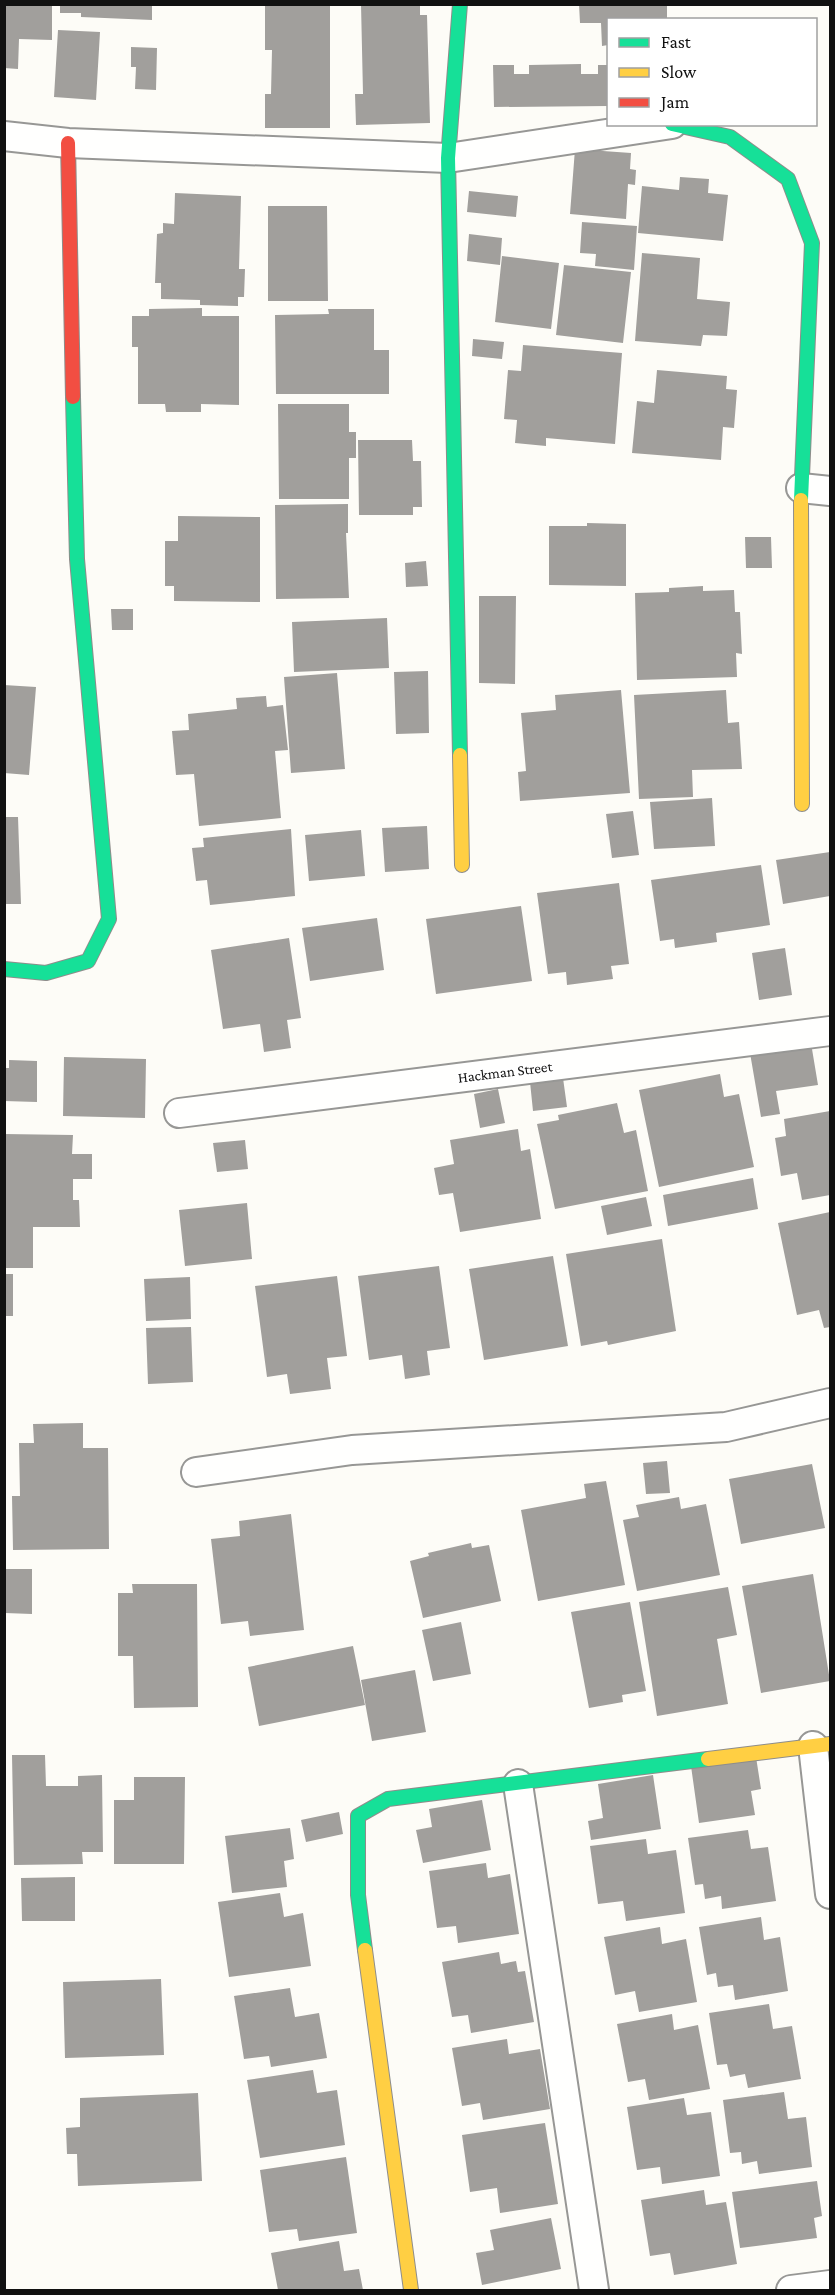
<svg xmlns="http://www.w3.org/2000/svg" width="835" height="2295" viewBox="0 0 835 2295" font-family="'Crimson Pro',serif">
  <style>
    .building { fill: #a19f9c }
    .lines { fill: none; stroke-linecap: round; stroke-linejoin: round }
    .street-casing { stroke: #979795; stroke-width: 32 }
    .fast-casing { stroke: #8e8d8b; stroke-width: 16 }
    .slow-casing { stroke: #8e8d8b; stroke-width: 16 }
    .jam-casing { stroke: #8e8d8b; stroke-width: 16 }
    .street { stroke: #fffffe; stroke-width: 28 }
    .fast { stroke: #16e098; stroke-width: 14 }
    .slow { stroke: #ffcf43; stroke-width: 14 }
    .jam { stroke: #f24e42; stroke-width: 14 }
    .labels { text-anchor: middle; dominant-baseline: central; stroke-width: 6; stroke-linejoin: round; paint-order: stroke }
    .street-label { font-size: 15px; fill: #111; stroke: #fff }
  </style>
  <rect width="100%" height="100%" fill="#fdfcf7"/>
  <path class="building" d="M 4,4 L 52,4 L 52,40 L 19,39 L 18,69 L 4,68 Z
    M 60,4 L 152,4 L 152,20 L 81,17 L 81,13 L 60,13 Z
    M 265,4 L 330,4 L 330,128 L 265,128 L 265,94 L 271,94 L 272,50 L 265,50 Z
    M 361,4 L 420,4 L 420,15 L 427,15 L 430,123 L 356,125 L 355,94 L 363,94 Z
    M 579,4 L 667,4 L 667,18 L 608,20 L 608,45 L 602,46 L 601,23 L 580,23 Z
    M 58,30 L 100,32 L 96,100 L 54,97 Z
    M 131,47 L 157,48 L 156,90 L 135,89 L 136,67 L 131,67 Z
    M 581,64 L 581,74 L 598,74 L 598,65 L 608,65 L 608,106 L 494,107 L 493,65 L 514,65 L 514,74 L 529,74 L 529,65 Z
    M 575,149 L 631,153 L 630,169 L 636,170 L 635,185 L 628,184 L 626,219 L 570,214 Z
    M 680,177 L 709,179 L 708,193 L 728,195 L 723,241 L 638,233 L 642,186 L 679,190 Z
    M 469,191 L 518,196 L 516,217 L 467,212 Z
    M 175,193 L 241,196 L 239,269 L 245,269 L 244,297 L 238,297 L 238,306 L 200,305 L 200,300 L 161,299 L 161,283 L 155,283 L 157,234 L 163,233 L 163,223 L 174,224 Z
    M 268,206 L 327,206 L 328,301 L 268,301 Z
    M 582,222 L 637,226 L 634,270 L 595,266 L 596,254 L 580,253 Z
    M 469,234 L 502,238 L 500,265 L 467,261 Z
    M 642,253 L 700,258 L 697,299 L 730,302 L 727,336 L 703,335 L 701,346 L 635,341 Z
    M 502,256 L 559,263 L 551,329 L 495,322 Z
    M 564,265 L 631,272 L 623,343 L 556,335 Z
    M 202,308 L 202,316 L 239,316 L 239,405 L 201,404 L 201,412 L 166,412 L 165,404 L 138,404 L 138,347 L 132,347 L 132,316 L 149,316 L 149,309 Z
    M 328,309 L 374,309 L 374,350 L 389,350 L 389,394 L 276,394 L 275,315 L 329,314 Z
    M 473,339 L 504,342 L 502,359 L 472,356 Z
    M 523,345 L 622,353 L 615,444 L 546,438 L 546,446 L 515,443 L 517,420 L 504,419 L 508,370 L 521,371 Z
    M 657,370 L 727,376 L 726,389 L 737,390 L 734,428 L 723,427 L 721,460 L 632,453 L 637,401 L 654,403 Z
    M 278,404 L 349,404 L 349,432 L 356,432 L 356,458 L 349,458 L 349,499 L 279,499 Z
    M 358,440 L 412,440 L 413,461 L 421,461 L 422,507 L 413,507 L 413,515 L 359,515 Z
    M 348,504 L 348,533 L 346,533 L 349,598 L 276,599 L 275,505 Z
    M 178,516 L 260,517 L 260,602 L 174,601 L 174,586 L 165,586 L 165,541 L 178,541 Z
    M 587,523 L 626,524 L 626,586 L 549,585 L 549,526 L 587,526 Z
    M 745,537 L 771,537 L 772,568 L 746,568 Z
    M 426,561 L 428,586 L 406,587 L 405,563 Z
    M 703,586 L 703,591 L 734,590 L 735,612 L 740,612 L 742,654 L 736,653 L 737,677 L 637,680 L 635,593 L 669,592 L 669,588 Z
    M 479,596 L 516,596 L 515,684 L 479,683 Z
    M 111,609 L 133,609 L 133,630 L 112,630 Z
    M 387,618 L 389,668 L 294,672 L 292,622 Z
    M 428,671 L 429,733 L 396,734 L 394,672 Z
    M 337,673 L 345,769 L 291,773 L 284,677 Z
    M 4,685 L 36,687 L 29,775 L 4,773 Z
    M 621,690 L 630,793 L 520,801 L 518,772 L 526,771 L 521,713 L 556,710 L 555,695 Z
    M 726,690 L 728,723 L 739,722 L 742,769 L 692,770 L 693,797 L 639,799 L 634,695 Z
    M 266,696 L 267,707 L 283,705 L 288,750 L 275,751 L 281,818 L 199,826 L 194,774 L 176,775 L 172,731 L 189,730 L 188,714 L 237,709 L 236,698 Z
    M 712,798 L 715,846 L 654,849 L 650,802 Z
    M 633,811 L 639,855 L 612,858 L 606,814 Z
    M 4,817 L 18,817 L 21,904 L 4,904 Z
    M 427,826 L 429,869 L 385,872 L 382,828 Z
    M 291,829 L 295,896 L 210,905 L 207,880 L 196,881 L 192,848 L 204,847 L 203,838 Z
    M 361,830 L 365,876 L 309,881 L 305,835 Z
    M 830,852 L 830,896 L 783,904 L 776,860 Z
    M 761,865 L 770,925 L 716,933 L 717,942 L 675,948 L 674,939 L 660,941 L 651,880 Z
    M 619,883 L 629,964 L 611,966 L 613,979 L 567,985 L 566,972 L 548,974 L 537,893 Z
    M 521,906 L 532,981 L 436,994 L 426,919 Z
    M 377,918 L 384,970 L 310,981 L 302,928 Z
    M 289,938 L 301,1018 L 287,1020 L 291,1048 L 264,1052 L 260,1024 L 223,1029 L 211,950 Z
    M 785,948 L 792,995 L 759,1000 L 752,953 Z
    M 811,1043 L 818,1085 L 776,1091 L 780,1114 L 761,1117 L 750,1053 Z
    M 64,1057 L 146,1059 L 145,1118 L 63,1116 Z
    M 9,1060 L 37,1061 L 37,1102 L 4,1101 L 4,1068 L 9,1068 Z
    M 720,1074 L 724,1097 L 739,1094 L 754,1167 L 659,1187 L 639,1090 Z
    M 563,1078 L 567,1107 L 533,1111 L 530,1082 Z
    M 498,1089 L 505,1123 L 480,1128 L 474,1094 Z
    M 617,1103 L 624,1133 L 636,1130 L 648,1191 L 555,1209 L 537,1124 L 559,1120 L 558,1115 Z
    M 830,1111 L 830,1195 L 802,1200 L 797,1173 L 781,1176 L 775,1138 L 786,1136 L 784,1119 Z
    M 518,1129 L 521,1151 L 530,1149 L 541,1219 L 460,1232 L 453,1193 L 439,1195 L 434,1168 L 454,1164 L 450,1140 Z
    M 4,1134 L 73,1135 L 72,1154 L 92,1154 L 92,1179 L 73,1179 L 73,1200 L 79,1200 L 80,1227 L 33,1227 L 33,1268 L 4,1268 Z
    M 245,1140 L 248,1169 L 217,1172 L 213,1143 Z
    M 753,1178 L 758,1209 L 668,1226 L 663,1195 Z
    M 646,1197 L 652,1226 L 607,1235 L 601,1206 Z
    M 247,1203 L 252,1259 L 185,1266 L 179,1210 Z
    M 830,1212 L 830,1327 L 824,1328 L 819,1310 L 797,1315 L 778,1223 Z
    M 662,1239 L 676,1331 L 608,1345 L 607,1341 L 581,1346 L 566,1254 Z
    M 553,1256 L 568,1346 L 484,1360 L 469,1269 Z
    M 439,1266 L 450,1348 L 427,1351 L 430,1375 L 405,1379 L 402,1355 L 369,1360 L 358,1276 Z
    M 4,1274 L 13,1274 L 13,1316 L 4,1316 Z
    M 337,1276 L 347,1356 L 327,1358 L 331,1389 L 290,1394 L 287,1374 L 267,1377 L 255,1286 Z
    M 190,1277 L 191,1319 L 146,1321 L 144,1279 Z
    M 191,1327 L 193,1382 L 148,1384 L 146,1328 Z
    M 83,1423 L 83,1448 L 108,1448 L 109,1549 L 13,1550 L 12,1496 L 20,1496 L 19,1443 L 34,1443 L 33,1424 Z
    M 667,1461 L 670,1493 L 646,1494 L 643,1463 Z
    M 812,1464 L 825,1528 L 741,1544 L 729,1479 Z
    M 606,1481 L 625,1585 L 538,1601 L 521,1510 L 586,1498 L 584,1484 Z
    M 679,1497 L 681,1509 L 706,1504 L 720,1575 L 637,1591 L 623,1520 L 639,1517 L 636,1505 Z
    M 291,1514 L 304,1630 L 250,1636 L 248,1621 L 221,1624 L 211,1539 L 240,1536 L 239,1521 Z
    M 471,1543 L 472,1548 L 489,1545 L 501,1601 L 423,1618 L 410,1561 L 429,1556 L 428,1553 Z
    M 5,1569 L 32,1569 L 32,1614 L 5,1613 Z
    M 813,1574 L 830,1681 L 761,1693 L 742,1586 Z
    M 132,1584 L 197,1584 L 198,1707 L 134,1708 L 133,1656 L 118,1656 L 118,1593 L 133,1593 Z
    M 728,1587 L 737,1635 L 717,1639 L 728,1704 L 657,1716 L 639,1602 Z
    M 630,1602 L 646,1691 L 622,1695 L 623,1702 L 589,1708 L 571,1612 Z
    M 461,1622 L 471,1674 L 433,1681 L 422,1630 Z
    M 353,1646 L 365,1705 L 259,1726 L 248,1667 Z
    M 415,1670 L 426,1732 L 372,1741 L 361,1680 Z
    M 12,1755 L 45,1755 L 46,1786 L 78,1786 L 78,1776 L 102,1775 L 103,1852 L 82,1852 L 83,1864 L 14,1865 Z
    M 756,1757 L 761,1789 L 751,1791 L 755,1815 L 699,1823 L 691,1766 Z
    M 653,1775 L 661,1829 L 591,1840 L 588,1821 L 603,1818 L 598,1784 Z
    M 134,1777 L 185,1777 L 184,1864 L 114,1864 L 114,1800 L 134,1800 Z
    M 482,1800 L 491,1850 L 423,1863 L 416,1830 L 432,1827 L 429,1809 Z
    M 339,1812 L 343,1834 L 306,1842 L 301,1820 Z
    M 290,1828 L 294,1859 L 284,1861 L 287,1887 L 232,1893 L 225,1836 Z
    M 748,1830 L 751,1849 L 768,1847 L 776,1901 L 722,1909 L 721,1896 L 705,1899 L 703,1884 L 695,1885 L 688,1838 Z
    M 646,1839 L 648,1854 L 676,1850 L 685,1913 L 626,1921 L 623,1901 L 598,1904 L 590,1846 Z
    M 486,1863 L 488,1878 L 510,1874 L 519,1934 L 458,1943 L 456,1926 L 437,1928 L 429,1871 Z
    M 75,1877 L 75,1921 L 22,1921 L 21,1878 Z
    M 280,1893 L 284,1917 L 303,1913 L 311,1966 L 229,1977 L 218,1902 Z
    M 761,1917 L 764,1940 L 780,1937 L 788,1991 L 735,2000 L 733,1985 L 718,1987 L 716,1973 L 707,1975 L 699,1927 Z
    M 660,1927 L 662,1944 L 686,1939 L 697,2002 L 639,2012 L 635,1991 L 615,1995 L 604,1937 Z
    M 499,1952 L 501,1964 L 516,1961 L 518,1972 L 525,1971 L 534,2022 L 471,2033 L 468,2015 L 452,2017 L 442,1962 Z
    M 161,1979 L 164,2055 L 65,2058 L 63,1982 Z
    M 290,1988 L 295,2017 L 319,2013 L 327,2058 L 271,2067 L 269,2056 L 244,2059 L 234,1996 Z
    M 769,2004 L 773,2029 L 792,2026 L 801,2079 L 748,2088 L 745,2074 L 730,2077 L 727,2064 L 717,2065 L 709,2013 Z
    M 672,2014 L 674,2030 L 698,2025 L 710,2089 L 649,2100 L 645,2079 L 628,2082 L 617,2024 Z
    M 507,2039 L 509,2054 L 540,2049 L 550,2109 L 483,2120 L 480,2103 L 462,2106 L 452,2048 Z
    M 313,2070 L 317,2093 L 337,2090 L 345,2145 L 260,2158 L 247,2080 Z
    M 784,2092 L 788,2119 L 806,2117 L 812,2167 L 759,2174 L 757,2161 L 742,2164 L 741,2152 L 730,2153 L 723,2100 Z
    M 198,2093 L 202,2181 L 78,2186 L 77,2154 L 67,2154 L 66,2128 L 80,2127 L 80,2098 Z
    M 684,2098 L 687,2115 L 711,2112 L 720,2176 L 662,2184 L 660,2167 L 637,2170 L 627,2107 Z
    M 545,2123 L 558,2204 L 500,2213 L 497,2188 L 470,2192 L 462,2135 Z
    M 346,2157 L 357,2233 L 299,2241 L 297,2229 L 269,2232 L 260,2170 Z
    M 817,2181 L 822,2216 L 814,2218 L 817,2238 L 740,2248 L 732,2192 Z
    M 704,2190 L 706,2205 L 726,2202 L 737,2264 L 674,2275 L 670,2253 L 650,2256 L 641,2200 Z
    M 551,2218 L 561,2269 L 482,2285 L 476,2253 L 494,2250 L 490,2230 Z
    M 339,2241 L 344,2271 L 359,2269 L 363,2290 L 278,2290 L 271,2253 Z"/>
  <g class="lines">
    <g class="street-casing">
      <path id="street" d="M 4,136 L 68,143 L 448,158 L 672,124
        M 801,488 L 830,491
        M 179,1113 L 830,1031
        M 196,1472 L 352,1450 L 726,1427 L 830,1403
        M 813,1746 L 830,1894
        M 518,1784 L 594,2290
        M 791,2290 L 830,2285"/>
    </g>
    <g class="fast-casing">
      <path id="fast" d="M 672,124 L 730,137 L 788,179 L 812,243 L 801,500
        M 460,755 L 448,158 L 460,4
        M 4,969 L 46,973 L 88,961 L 109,919 L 77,559 L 73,397
        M 365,1950 L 358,1895 L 358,1816 L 388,1799 L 708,1759"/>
    </g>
    <g class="slow-casing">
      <path id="slow" d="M 801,500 L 802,804
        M 460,755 L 462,865
        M 708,1759 L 830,1744
        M 365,1950 L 411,2290"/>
    </g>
    <g class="jam-casing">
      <path id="jam" d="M 68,143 L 73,397"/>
    </g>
    <use href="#street" class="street"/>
    <use href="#fast" class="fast"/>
    <use href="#slow" class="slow"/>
    <use href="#jam" class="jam"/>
  </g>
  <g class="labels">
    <g class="street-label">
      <text transform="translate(505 1072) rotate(-7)">Hackman Street</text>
    </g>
  </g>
  <rect width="835" height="2295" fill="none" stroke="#111111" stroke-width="12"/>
  <rect x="607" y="18" width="210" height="108" fill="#ffffff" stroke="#a0a0a0" stroke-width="1.5"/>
  <rect x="619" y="38" width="30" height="9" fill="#16e098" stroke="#a0a0a0" stroke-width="1.5"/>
  <text x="661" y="48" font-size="18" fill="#111111">Fast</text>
  <rect x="619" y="68" width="30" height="9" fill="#ffcf43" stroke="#a0a0a0" stroke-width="1.5"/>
  <text x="661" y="78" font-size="18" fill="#111111">Slow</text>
  <rect x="619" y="98" width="30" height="9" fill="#f24e42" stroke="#a0a0a0" stroke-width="1.5"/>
  <text x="661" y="108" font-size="18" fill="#111111">Jam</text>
</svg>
